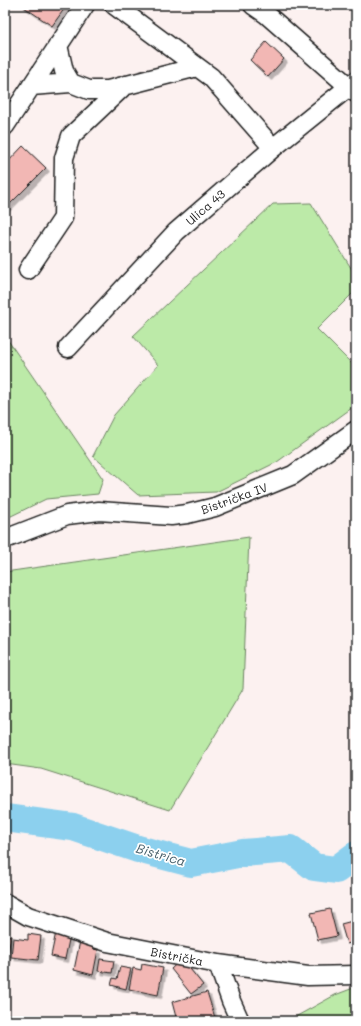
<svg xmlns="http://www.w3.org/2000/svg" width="361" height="1026" viewBox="0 0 361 1026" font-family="Mali,sans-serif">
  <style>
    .green { fill: #bceaa8; stroke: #6c8362 }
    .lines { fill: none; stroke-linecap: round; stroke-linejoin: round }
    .river { stroke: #8cd0ee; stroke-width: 28 }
    .building { fill: #f2b7b4; stroke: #1c1c1c; filter: url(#shadow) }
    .street-casing { stroke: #1c1c1c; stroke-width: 21 }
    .street { stroke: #fff; stroke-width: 18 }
    .labels { text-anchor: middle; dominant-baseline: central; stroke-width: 3.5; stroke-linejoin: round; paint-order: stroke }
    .street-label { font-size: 12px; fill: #1c1c1c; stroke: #fff }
    .water-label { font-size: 13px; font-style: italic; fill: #435b66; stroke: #fff }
  </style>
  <defs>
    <filter id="shadow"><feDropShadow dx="3.5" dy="3.5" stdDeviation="0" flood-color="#0004"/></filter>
  </defs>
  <rect width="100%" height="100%" fill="#fcf1f0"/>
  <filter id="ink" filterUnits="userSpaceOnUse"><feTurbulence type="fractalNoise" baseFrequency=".025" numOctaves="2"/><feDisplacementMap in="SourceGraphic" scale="8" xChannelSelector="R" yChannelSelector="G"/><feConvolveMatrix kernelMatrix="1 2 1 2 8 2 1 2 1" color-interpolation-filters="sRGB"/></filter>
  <g filter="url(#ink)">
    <path class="green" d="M 311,203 L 356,276 L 356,290 L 317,329 L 356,368 L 356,405 L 277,462 L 216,492 L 138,495 L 93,456 L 114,415 L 158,365 L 133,336 L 273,204 Z
      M 5,336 L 103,479 L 98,494 L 46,499 L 5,519 Z
      M 249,537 L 243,689 L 170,810 L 41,769 L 5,764 L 5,572 Z
      M 356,987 L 356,1021 L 288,1021 L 335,995 Z"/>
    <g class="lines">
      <path class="river" d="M 5,818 L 73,827 L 138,849 L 191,863 L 243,853 L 291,849 L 314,867 L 336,870 L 356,855"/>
    </g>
    <path class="building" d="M 21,5 L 67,5 L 52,26 Z
      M 266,42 L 284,59 L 268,77 L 250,60 Z
      M 23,146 L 46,168 L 5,209 L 5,165 Z
      M 330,909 L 337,936 L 318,940 L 311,913 Z
      M 356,920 L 356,941 L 347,944 L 341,924 Z
      M 56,932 L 70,935 L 65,959 L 51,956 Z
      M 28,934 L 41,936 L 38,960 L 11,957 L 13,938 L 28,940 Z
      M 5,935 L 11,936 L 7,960 L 5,960 Z
      M 80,941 L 94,944 L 93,949 L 98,950 L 93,975 L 74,970 Z
      M 100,959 L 114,961 L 112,973 L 98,971 Z
      M 182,959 L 203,985 L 191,994 L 171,969 Z
      M 142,964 L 163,968 L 158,995 L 129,989 L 133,968 L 141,970 Z
      M 120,967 L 131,969 L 126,989 L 111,985 L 113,978 L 117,979 Z
      M 207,992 L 216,1021 L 177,1021 L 172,1002 Z"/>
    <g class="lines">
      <g class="street-casing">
        <path id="street" d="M 114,5 L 211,77 L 273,148
          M 253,5 L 266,14 L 356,93
          M 58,45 L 64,71 L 71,83
          M 31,86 L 71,83 L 89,90 L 108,90 L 197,67
          M 5,126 L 85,5
          M 28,270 L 63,218 L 64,158 L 71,136 L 125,85
          M 68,348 L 176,232 L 273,148 L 356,81
          M 5,539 L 67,515 L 99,511 L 171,516 L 187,514 L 215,507 L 293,475 L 356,430
          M 5,903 L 28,916 L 107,942 L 218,964 L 308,976 L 356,975
          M 218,964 L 231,1001 L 240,1021"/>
      </g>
      <use href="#street" class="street"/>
    </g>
  </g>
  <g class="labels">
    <g class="street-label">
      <text transform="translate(205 207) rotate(-41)">Ulica 43</text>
      <text transform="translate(234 498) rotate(-20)">Bistrička IV</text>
      <text transform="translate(177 956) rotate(11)">Bistrička</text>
    </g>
    <g class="water-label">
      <text transform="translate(161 854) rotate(16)">Bistrica</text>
    </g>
  </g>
  <rect width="361" height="1026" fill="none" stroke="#fff" stroke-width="20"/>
  <rect x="10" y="10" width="341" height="1006" fill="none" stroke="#1c1c1c" stroke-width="1.5" filter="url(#ink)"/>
</svg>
